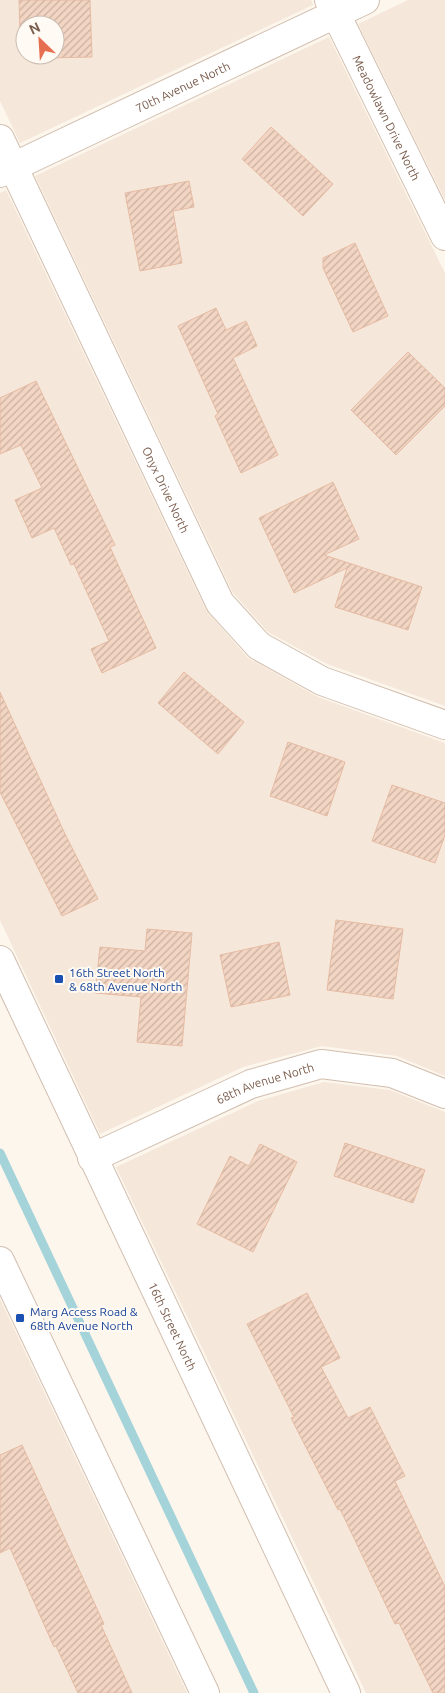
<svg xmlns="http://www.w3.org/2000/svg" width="445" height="1693" viewBox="0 0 445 1693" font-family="Ubuntu,sans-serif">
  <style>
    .residential { fill: #f5e8da; fill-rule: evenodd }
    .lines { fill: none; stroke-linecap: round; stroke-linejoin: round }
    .stream { stroke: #a5d3da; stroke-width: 9 }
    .building { fill: url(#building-hatch); stroke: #e6bba3 }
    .minor-casing { stroke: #d1beb0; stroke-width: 30 }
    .tertiary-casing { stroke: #d1beb0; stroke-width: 30 }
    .minor { stroke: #fff; stroke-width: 28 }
    .tertiary { stroke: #fff; stroke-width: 28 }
    .transit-dot { fill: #1a4fb4; stroke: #fffaf3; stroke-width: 2 }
    .labels { text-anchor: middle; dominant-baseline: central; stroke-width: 4; stroke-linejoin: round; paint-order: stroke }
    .street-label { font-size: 12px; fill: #7a5c4d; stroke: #fffaf3 }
    .transit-label { font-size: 12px; fill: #164399; stroke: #fffaf3; text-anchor: start }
  </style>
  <defs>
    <pattern id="building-hatch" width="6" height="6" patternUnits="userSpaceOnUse" patternTransform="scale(1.25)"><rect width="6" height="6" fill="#f3d5c3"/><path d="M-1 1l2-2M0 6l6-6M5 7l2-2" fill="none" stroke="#cab0a1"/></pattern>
  </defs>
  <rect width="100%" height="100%" fill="#fdf6ec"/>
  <path class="residential" d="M 0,0 L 311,0 L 313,5 L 20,143 L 0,101 ZM 25,25 L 55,25 L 55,55 L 25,55 Z
    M 408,0 L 445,0 L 445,200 L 358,24 Z
    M 329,37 L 445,273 L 445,706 L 327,664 L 268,632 L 233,593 L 35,176 Z
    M 6,190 L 206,610 L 248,658 L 318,697 L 445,743 L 445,1076 L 397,1056 L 322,1046 L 243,1067 L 100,1134 L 0,920 L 0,193 Z
    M 324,1082 L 390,1090 L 445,1112 L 445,1693 L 366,1693 L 116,1167 L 258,1101 Z
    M 0,1299 L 187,1693 L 0,1693 Z"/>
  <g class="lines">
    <path class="stream" d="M 0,1153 L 254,1693"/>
  </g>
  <path class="building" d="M 19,0 L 90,0 L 92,57 L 45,58 L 44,55 L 55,55 L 55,25 L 25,25 L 25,34 L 20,34 Z
    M 271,127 L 333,184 L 303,216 L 242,159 Z
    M 189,181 L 194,207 L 173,211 L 182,263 L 140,271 L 125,193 Z
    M 355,243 L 388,316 L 353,332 L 323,268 L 323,258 Z
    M 216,308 L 226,330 L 246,321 L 257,346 L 233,358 L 278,455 L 241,473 L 215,416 L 218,414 L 178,326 Z
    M 408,352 L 445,388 L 445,406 L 396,455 L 351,410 Z
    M 36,381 L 115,545 L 110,547 L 156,648 L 102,673 L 91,649 L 109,641 L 74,564 L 71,565 L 54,528 L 32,538 L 15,500 L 42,488 L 21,445 L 0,454 L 0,398 Z
    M 333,482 L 359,539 L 324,555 L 422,587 L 408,630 L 335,607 L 347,568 L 294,593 L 259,518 Z
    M 184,672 L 244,722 L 218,754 L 158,703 Z
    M 0,692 L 65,834 L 98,899 L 62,916 L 0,792 Z
    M 288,742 L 345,762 L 327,816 L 270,796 Z
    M 392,785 L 445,803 L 445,835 L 435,863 L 372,841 Z
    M 336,920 L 403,929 L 393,999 L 327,990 Z
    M 147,929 L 192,933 L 182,1046 L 137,1042 L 141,997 L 95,993 L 100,947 L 145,951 Z
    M 279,942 L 290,995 L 231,1007 L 220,955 Z
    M 345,1143 L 425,1170 L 413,1203 L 334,1176 Z
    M 260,1144 L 297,1162 L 253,1252 L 197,1224 L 230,1156 L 249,1166 Z
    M 307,1293 L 340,1358 L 321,1367 L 348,1418 L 370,1407 L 405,1476 L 395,1481 L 445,1587 L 445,1693 L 433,1693 L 399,1623 L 395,1624 L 340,1509 L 338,1510 L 291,1418 L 294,1417 L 247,1324 Z
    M 22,1445 L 104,1624 L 101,1625 L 132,1693 L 78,1693 L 56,1646 L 54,1647 L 10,1548 L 0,1553 L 0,1455 Z"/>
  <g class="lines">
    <g class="minor-casing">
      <g id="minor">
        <path id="s1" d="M 329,0 L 445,236"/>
        <path id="s2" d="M 0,139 L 220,603 L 259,646 L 322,681 L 445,725"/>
        <path id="s3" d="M 92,1158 L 251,1084 L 321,1064 L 392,1073 L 445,1094"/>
      </g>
    </g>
    <g class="tertiary-casing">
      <g id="tertiary">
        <path id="s4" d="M 0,173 L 365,0"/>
        <path id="s5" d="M 0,960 L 346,1693"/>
        <path d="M 0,1261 L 205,1693"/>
      </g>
    </g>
    <use href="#minor" class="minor"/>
    <use href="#tertiary" class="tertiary"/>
  </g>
  <g class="transit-dot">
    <rect x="54" y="974" width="10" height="10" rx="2.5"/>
    <rect x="15" y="1313" width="10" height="10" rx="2.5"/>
  </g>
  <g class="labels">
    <g class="street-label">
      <text stroke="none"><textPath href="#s4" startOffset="202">70th Avenue North</textPath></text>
      <text stroke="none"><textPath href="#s1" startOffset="131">Meadowlawn Drive North</textPath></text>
      <text stroke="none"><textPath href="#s2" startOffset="388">Onyx Drive North</textPath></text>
      <text stroke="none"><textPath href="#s3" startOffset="189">68th Avenue North</textPath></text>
      <text stroke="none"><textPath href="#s5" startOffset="405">16th Street North</textPath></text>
    </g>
    <g class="transit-label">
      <text x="69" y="972">16th Street North<tspan x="69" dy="14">&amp; 68th Avenue North</tspan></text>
      <text x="30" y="1311">Marg Access Road &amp;<tspan x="30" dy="14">68th Avenue North</tspan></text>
    </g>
  </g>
  <g transform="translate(40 40) rotate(335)"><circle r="24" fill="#fffaf3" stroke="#cabbb1"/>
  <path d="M0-4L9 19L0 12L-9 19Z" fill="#e76f51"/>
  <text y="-8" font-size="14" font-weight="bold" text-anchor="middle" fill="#7a5c4d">N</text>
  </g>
</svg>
